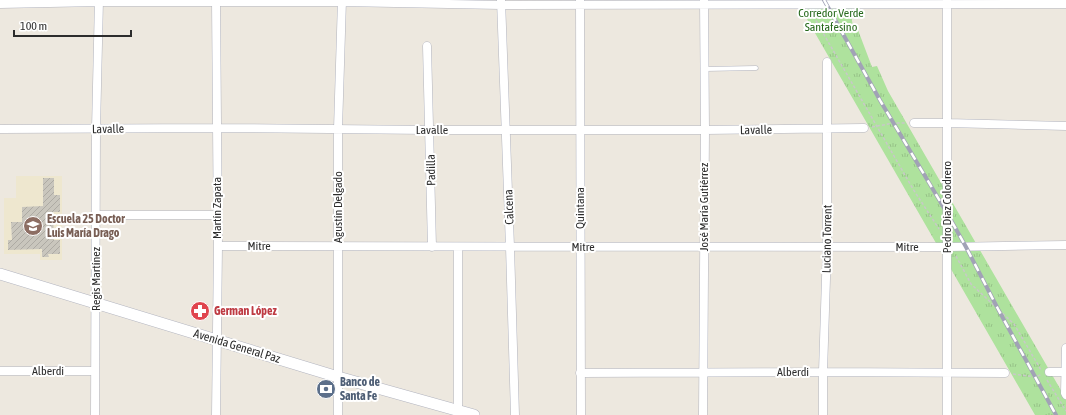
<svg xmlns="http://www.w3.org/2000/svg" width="1066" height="415" viewBox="0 0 1066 415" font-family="'Asap Condensed',sans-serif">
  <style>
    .education { fill: #eee7cf }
    .park { fill: url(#park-tufts) }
    .building { fill: url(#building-hatch) }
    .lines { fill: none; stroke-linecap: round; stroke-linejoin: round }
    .lane-casing { stroke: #b2b4bf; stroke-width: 5 }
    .street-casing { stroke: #b2b4bf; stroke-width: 9 }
    .secondary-casing { stroke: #b2b4bf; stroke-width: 12 }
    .path { stroke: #c8c8c8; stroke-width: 1.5; stroke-dasharray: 3 2; stroke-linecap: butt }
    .lane { stroke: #fff; stroke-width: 4 }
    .street { stroke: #fff; stroke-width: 8 }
    .secondary { stroke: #fff; stroke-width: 11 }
    .rail-casing { stroke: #a1a2b6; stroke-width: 4 }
    .rail { stroke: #fff; stroke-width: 2.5; stroke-dasharray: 8; stroke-linecap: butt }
    .labels { text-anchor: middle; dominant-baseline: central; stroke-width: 4; stroke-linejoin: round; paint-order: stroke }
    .park-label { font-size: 12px; fill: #26691c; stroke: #fff }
    .street-label { font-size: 12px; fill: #2c2c2c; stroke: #fff }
    .education-label { font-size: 12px; font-weight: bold; fill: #785e54; stroke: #fff; text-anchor: start }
    .health-label { font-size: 12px; font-weight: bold; fill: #be3a42; stroke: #fff; text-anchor: start }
    .service-label { font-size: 12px; font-weight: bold; fill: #4e5e75; stroke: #fff; text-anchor: start }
  </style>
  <defs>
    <pattern id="park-tufts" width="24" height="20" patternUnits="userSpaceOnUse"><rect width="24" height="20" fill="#aee29d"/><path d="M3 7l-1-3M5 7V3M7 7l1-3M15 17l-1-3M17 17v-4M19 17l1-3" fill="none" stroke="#96c287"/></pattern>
    <pattern id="building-hatch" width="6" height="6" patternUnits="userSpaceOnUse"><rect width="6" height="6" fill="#c9c6bd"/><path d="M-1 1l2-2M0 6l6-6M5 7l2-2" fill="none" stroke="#adaaa3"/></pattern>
  </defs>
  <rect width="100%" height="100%" fill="#ede8df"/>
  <path class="education" d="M 16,176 L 62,176 L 62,260 L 40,260 L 40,254 L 4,254 L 4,198 L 16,198 Z"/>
  <path class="park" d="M 796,0 L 852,0 L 852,21 L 854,30 L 858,30 L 872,67 L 877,66 L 888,91 L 1066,399 L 1066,415 L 1035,415 Z"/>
  <path class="building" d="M 43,178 L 54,178 L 54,195 L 60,195 L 60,212 L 53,212 L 54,240 L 60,240 L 60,254 L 48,254 L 49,257 L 42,257 L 42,249 L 8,250 L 8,240 L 12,240 L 11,222 L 22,222 L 22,207 L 43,206 Z"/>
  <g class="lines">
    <g class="lane-casing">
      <path id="lane" d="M 705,69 L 756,68"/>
    </g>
    <g class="street-casing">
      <path id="street" d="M 501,0 L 510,247 L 515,415
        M 580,1 L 581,415
        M 0,4 L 99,2 L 342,2 L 501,5 L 1066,4
        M 427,46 L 432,247
        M 914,123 L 947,123 L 1066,126
        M 0,129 L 217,128 L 430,130 L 705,130 L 864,128
        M 95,215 L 217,215
        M 218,246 L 948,247 L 1066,245
        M 458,247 L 458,414
        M 1066,348 L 1065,393 L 1066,395
        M 0,371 L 95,371
        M 1049,372 L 1066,372
        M 580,373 L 823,372 L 1005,373
        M 95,415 L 96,129 L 99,0
        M 216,415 L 218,246 L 216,0
        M 338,415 L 338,129 L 342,0
        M 703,415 L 705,130 L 704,0
        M 823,415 L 823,372 L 827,247 L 827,62
        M 947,415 L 947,0"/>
    </g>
    <g class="secondary-casing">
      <path id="secondary" d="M 0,274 L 338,377 L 474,415"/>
    </g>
    <path class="path" d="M 811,12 L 913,189 L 939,229
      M 872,127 L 894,123 L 906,123
      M 956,256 L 971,284 L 1014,324 L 1041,370
      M 1013,374 L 1036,377 L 1042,374
      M 1047,380 L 1066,411"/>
    <use href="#lane" class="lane"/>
    <use href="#street" class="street"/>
    <use href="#secondary" class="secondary"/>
    <g class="rail-casing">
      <path id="rail" d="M 824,0 L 881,102 L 947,213 L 966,247 L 998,309 L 1056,415"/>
    </g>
    <use href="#rail" class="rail"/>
  </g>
  <defs>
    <g id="school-disc" transform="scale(1)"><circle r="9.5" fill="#8d6e63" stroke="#fff"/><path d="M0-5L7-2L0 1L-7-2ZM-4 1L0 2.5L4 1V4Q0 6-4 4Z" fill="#fff"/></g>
    <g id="pharmacy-disc" transform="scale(1)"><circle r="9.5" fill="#e0444e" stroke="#fff"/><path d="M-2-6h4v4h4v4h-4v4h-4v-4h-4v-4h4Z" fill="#fff"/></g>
    <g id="bank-disc" transform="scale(1)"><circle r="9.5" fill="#5c6f8a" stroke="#fff"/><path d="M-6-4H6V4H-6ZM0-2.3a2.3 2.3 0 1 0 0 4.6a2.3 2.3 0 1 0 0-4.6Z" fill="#fff"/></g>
  </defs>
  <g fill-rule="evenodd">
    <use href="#school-disc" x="33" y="226"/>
    <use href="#pharmacy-disc" x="200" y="311"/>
    <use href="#bank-disc" x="326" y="389"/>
  </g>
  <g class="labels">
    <g class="park-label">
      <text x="831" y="13">Corredor Verde<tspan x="831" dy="14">Santafesino</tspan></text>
    </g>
    <g class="street-label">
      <text transform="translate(108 129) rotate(-1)">Lavalle</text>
      <text x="432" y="130">Lavalle</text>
      <text transform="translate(756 130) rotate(-1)">Lavalle</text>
      <text transform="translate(431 170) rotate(-91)">Padilla</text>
      <text transform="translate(338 207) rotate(-90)">Agustín Delgado</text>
      <text transform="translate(509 207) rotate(-92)">Calcena</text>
      <text transform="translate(704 207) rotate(-90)">José María Gutiérrez</text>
      <text transform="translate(947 207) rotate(-90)">Pedro Díaz Colodrero</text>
      <text transform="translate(217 208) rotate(-90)">Martín Zapata</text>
      <text transform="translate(580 208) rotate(-90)">Quintana</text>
      <text transform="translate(827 239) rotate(-89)">Luciano Torrent</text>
      <text x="259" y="246">Mitre</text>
      <text x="583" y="247">Mitre</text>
      <text x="907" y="247">Mitre</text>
      <text transform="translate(96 279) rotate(-90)">Regis Martínez</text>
      <text transform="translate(237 346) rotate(17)">Avenida General Paz</text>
      <text x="48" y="371">Alberdi</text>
      <text x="793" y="372">Alberdi</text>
    </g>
    <g class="education-label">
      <text x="47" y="219">Escuela 25 Doctor<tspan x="47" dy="14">Luis María Drago</tspan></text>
    </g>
    <g class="health-label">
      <text x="214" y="311">German López</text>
    </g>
    <g class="service-label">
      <text x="340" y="382">Banco de<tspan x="340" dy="14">Santa Fe</tspan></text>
    </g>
  </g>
  <path d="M14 30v6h117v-6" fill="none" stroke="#2c2c2c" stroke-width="2"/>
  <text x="20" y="30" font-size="12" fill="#2c2c2c" stroke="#ffffff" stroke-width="3" paint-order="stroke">100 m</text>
</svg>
